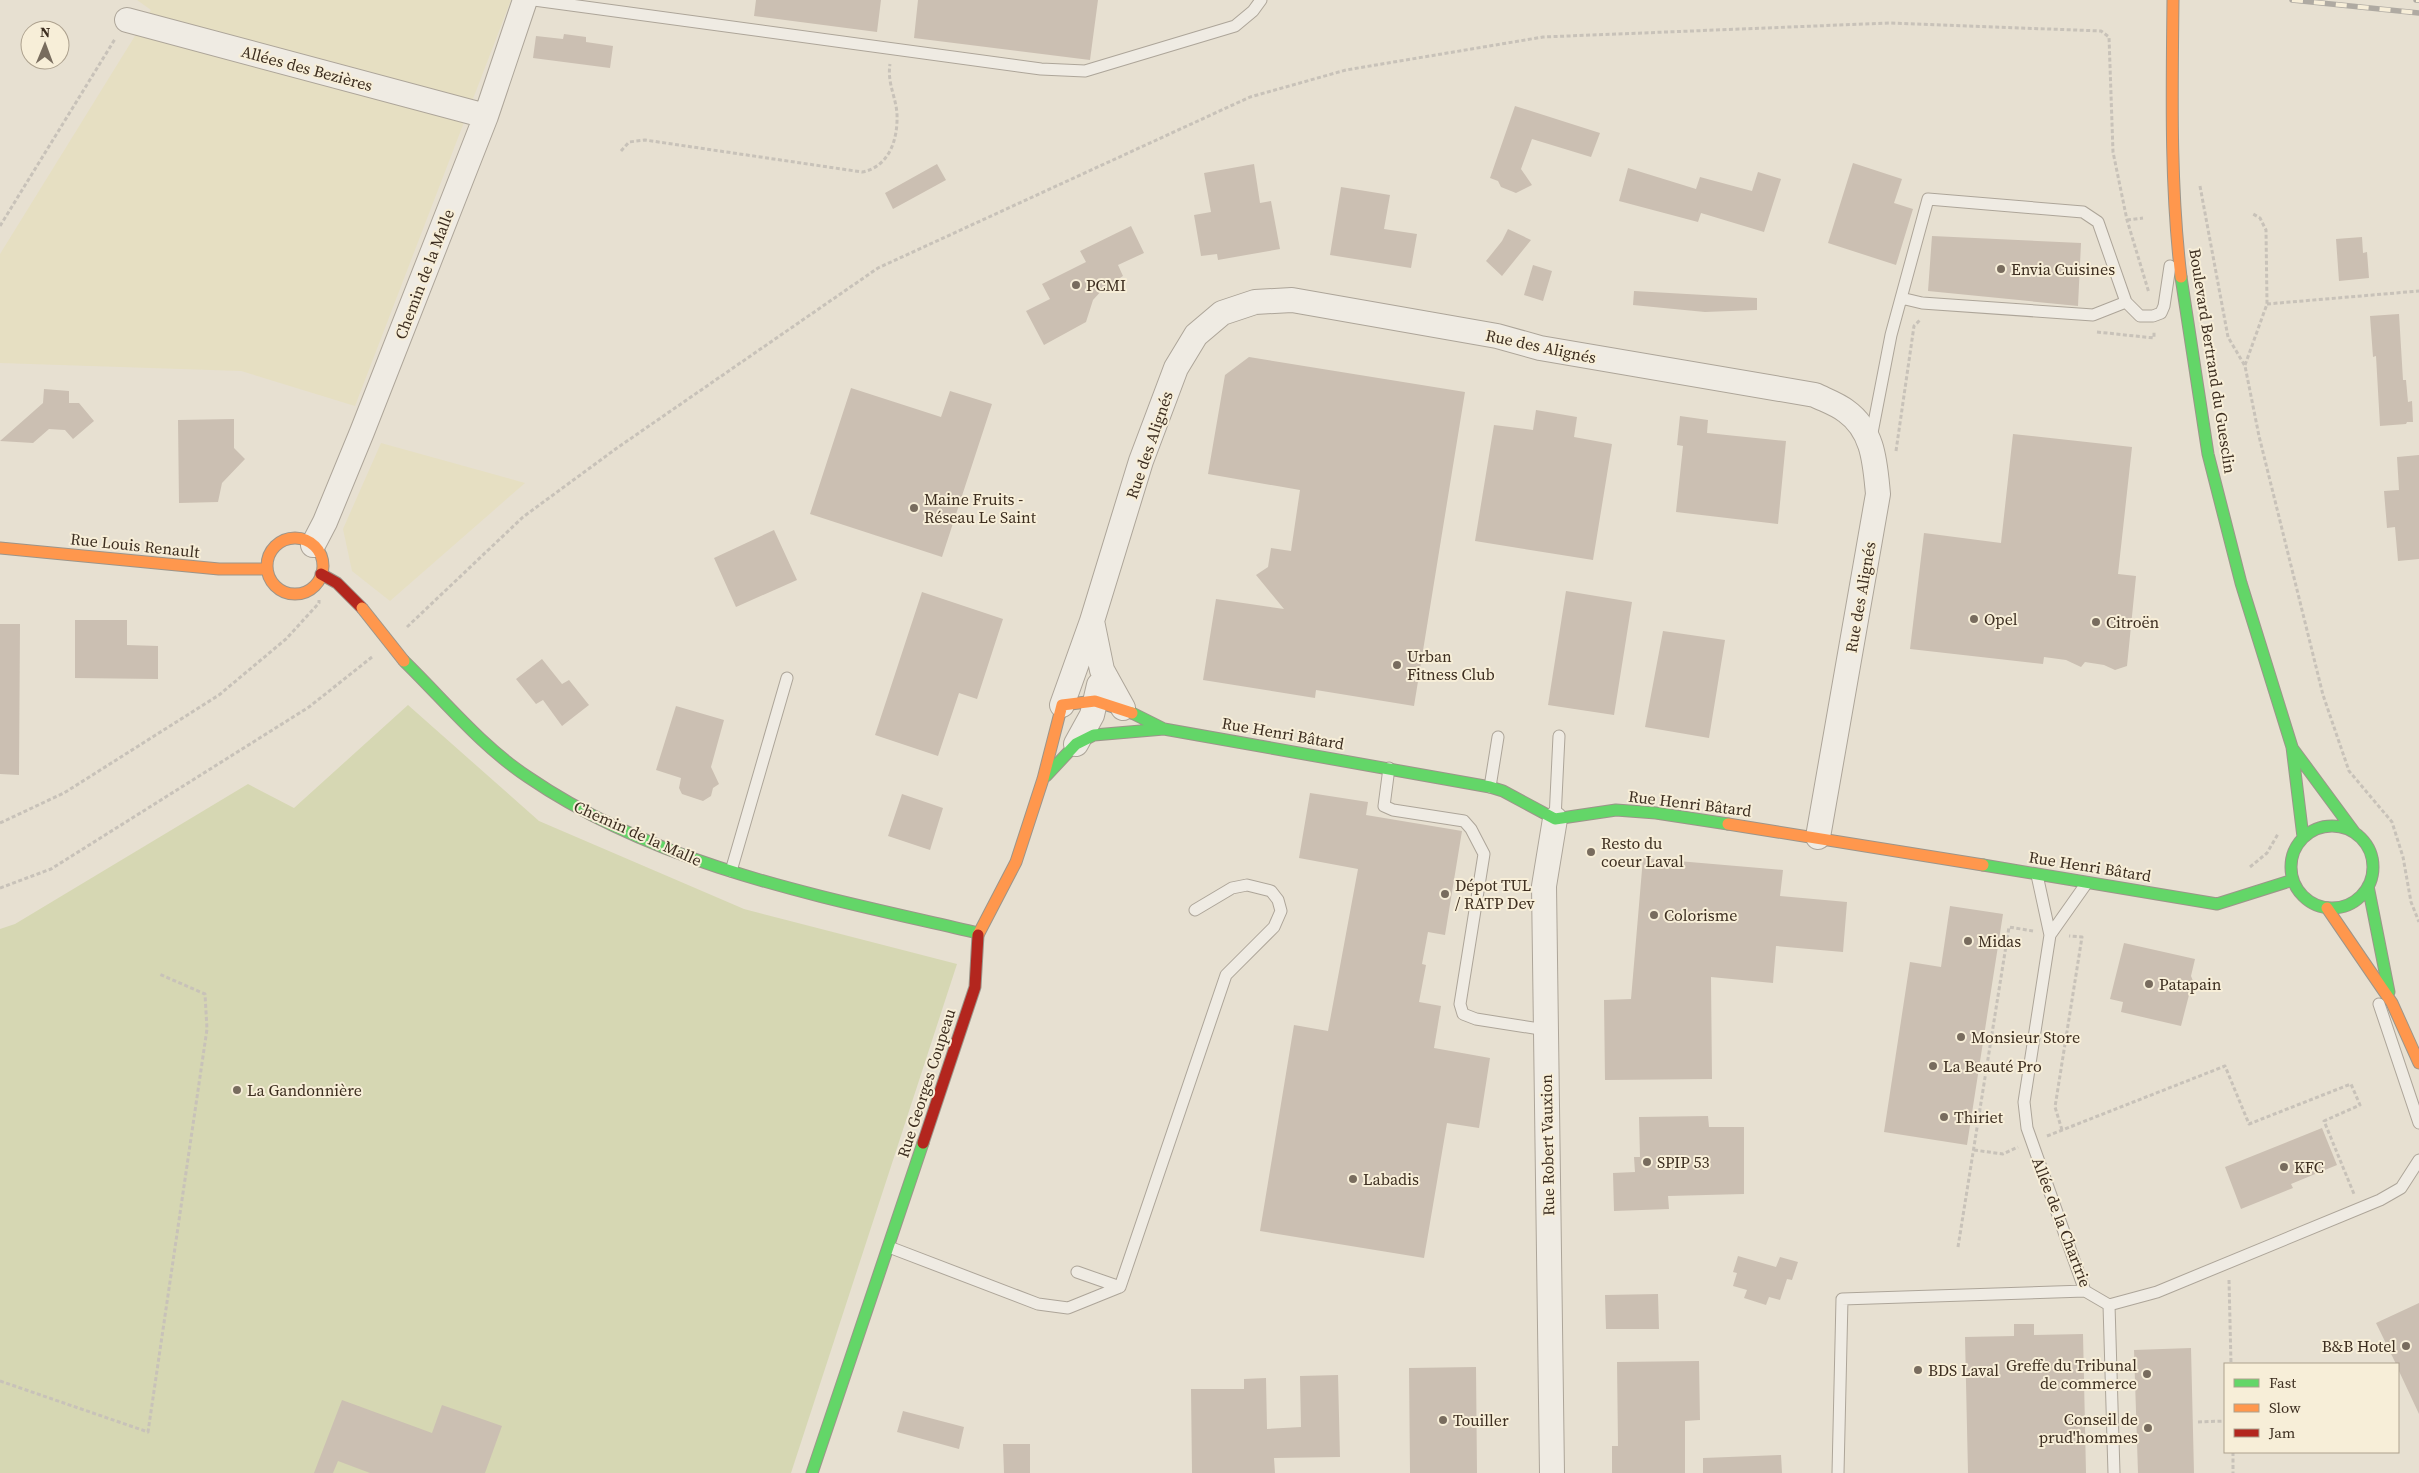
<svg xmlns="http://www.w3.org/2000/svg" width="2419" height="1473" viewBox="0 0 2419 1473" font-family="'Source Serif 4',serif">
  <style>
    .farmland { fill: #e6dfc2 }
    .green { fill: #d6d7b3 }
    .building { fill: #cbbfb2 }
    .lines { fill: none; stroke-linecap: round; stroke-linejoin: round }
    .lane-casing { stroke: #ada599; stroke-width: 13 }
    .street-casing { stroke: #ada599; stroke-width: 26 }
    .fast-casing { stroke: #9c958a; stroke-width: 13 }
    .slow-casing { stroke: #9c958a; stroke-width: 13 }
    .jam-casing { stroke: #9c958a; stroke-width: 13 }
    .path { stroke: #c8c2b9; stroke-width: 3; stroke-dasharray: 4 2.5; stroke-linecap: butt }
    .lane { stroke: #efebe3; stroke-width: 11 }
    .street { stroke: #efebe3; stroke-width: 24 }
    .fast { stroke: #63d668; stroke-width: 11 }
    .slow { stroke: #ff974d; stroke-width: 11 }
    .jam { stroke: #b3261e; stroke-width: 11 }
    .rail-casing { stroke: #afaaa2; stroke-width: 5.5 }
    .rail { stroke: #f7eed8; stroke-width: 4; stroke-dasharray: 11; stroke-linecap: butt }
    .slow-bridge-casing { stroke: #9c958a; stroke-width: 13; stroke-linecap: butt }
    .slow-bridge { stroke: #ff974d; stroke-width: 11 }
    .poi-dot { fill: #786c5e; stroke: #f7eed8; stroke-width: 2 }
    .labels { text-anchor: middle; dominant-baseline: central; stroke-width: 4; stroke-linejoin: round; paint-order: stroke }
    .street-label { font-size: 16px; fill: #3d2e20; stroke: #f7eed8 }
    .poi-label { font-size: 16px; fill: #3d2e20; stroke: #f7eed8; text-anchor: start }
  </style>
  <rect width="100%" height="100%" fill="#e7e0d1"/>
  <path class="farmland" d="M 137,0 L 511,0 L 355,406 L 241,371 L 0,363 L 0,254 L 151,10 Z
    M 381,443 L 525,483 L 390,601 L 352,571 L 343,529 Z"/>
  <path class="green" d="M 408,705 L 539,821 L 744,909 L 957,964 L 791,1473 L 0,1473 L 0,929 L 15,924 L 248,784 L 294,808 Z"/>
  <path class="building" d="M 756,0 L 881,0 L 877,32 L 754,16 Z
    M 918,0 L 1098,0 L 1090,60 L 914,38 Z
    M 564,34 L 586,37 L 586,42 L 613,46 L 610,68 L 533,58 L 536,36 L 563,39 Z
    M 1515,106 L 1600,133 L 1591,157 L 1532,139 L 1521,169 L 1532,185 L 1516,193 L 1501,187 L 1498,181 L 1490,178 Z
    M 1853,163 L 1902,179 L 1894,203 L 1913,209 L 1896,265 L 1828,243 Z
    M 937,164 L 946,180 L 893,209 L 885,193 Z
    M 1254,164 L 1260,203 L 1271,201 L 1280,249 L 1218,260 L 1217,254 L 1201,256 L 1194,215 L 1211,212 L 1204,173 Z
    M 1628,168 L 1696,189 L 1700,177 L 1752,191 L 1758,172 L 1781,179 L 1764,232 L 1701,213 L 1698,222 L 1619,201 Z
    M 1341,187 L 1390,195 L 1384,229 L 1417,234 L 1411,268 L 1330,255 Z
    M 1131,226 L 1144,253 L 1118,265 L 1123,276 L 1103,289 L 1093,300 L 1086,322 L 1044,345 L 1026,311 L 1050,299 L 1042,284 L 1086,262 L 1080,251 Z
    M 1508,229 L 1531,240 L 1502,276 L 1486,261 L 1502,241 Z
    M 1932,236 L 2081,243 L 2078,306 L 1928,291 Z
    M 2362,237 L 2363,253 L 2367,252 L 2369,278 L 2339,281 L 2336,239 Z
    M 1533,265 L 1552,271 L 1543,301 L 1524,295 Z
    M 1634,291 L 1757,298 L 1757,310 L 1705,312 L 1633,305 Z
    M 2399,314 L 2403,380 L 2406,380 L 2408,402 L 2412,401 L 2413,422 L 2407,422 L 2406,424 L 2380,426 L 2376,356 L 2373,357 L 2370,316 Z
    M 1249,357 L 1465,392 L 1414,706 L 1316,690 L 1315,698 L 1203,680 L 1216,599 L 1284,609 L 1256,575 L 1268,567 L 1271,548 L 1291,551 L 1300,490 L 1208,474 L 1225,375 Z
    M 851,388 L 941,417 L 950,391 L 992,404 L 942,557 L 810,514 Z
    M 44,389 L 69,391 L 69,403 L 79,403 L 94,421 L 73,439 L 65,430 L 49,429 L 33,443 L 0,441 L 43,403 Z
    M 1536,410 L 1577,417 L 1574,437 L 1612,444 L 1593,560 L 1475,541 L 1494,425 L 1533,430 Z
    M 1680,416 L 1708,420 L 1707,433 L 1786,441 L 1778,524 L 1676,512 L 1683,446 L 1677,445 Z
    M 234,419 L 234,448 L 245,459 L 222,483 L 218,502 L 179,503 L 178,420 Z
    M 2013,434 L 2132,447 L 2118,574 L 2136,576 L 2127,666 L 2115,670 L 2104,665 L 2085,662 L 2081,667 L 2066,660 L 2044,657 L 2043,664 L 1910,649 L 1924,533 L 2001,543 Z
    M 2419,455 L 2419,559 L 2398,561 L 2395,527 L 2387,528 L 2384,491 L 2399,490 L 2397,457 Z
    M 774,530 L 797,580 L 736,607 L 714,558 Z
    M 1566,591 L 1632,602 L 1614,715 L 1548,705 Z
    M 922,592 L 1003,619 L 977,699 L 959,693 L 938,756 L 875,735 Z
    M 75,620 L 127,620 L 127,645 L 158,646 L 158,679 L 75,678 Z
    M 0,624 L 20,624 L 19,775 L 0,774 Z
    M 1663,631 L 1725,640 L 1709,738 L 1645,727 Z
    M 542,659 L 562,684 L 569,680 L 589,705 L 562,726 L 543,700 L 536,704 L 516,679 Z
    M 676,706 L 724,720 L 711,767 L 719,784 L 713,788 L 711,796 L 703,801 L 682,794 L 679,788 L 681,778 L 656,770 Z
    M 1310,793 L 1368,802 L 1366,815 L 1462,831 L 1445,935 L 1428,932 L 1422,964 L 1426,965 L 1419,1002 L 1441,1006 L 1434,1048 L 1490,1058 L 1479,1128 L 1447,1123 L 1424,1258 L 1260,1231 L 1294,1025 L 1328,1031 L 1358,869 L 1299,858 Z
    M 902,794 L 943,808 L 930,850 L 888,836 Z
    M 1643,858 L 1783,870 L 1780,896 L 1847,902 L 1843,952 L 1776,946 L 1773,983 L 1711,977 L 1712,1079 L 1605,1080 L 1604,1000 L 1631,999 Z
    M 1950,906 L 2003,914 L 1967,1145 L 1884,1132 L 1910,962 L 1941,967 Z
    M 2124,943 L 2195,959 L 2191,976 L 2195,986 L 2193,992 L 2189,995 L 2181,1026 L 2121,1012 L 2123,1002 L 2110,999 Z
    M 1708,1116 L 1709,1127 L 1744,1127 L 1744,1194 L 1668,1196 L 1669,1209 L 1614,1211 L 1613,1173 L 1635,1172 L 1634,1157 L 1640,1157 L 1639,1117 Z
    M 2322,1128 L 2337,1165 L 2291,1184 L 2293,1188 L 2241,1209 L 2225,1167 Z
    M 1738,1256 L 1776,1267 L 1780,1257 L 1798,1262 L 1792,1280 L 1787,1279 L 1780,1300 L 1769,1297 L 1766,1305 L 1744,1298 L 1747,1290 L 1733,1286 L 1737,1273 L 1733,1272 Z
    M 1658,1294 L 1659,1329 L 1606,1329 L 1605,1295 Z
    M 2419,1303 L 2419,1414 L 2398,1369 L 2398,1364 L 2396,1364 L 2376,1323 Z
    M 2014,1324 L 2034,1324 L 2034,1335 L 2083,1334 L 2086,1473 L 1968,1473 L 1965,1337 L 2014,1336 Z
    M 2191,1348 L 2194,1473 L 2138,1473 L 2134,1350 Z
    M 1699,1361 L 1700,1420 L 1685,1421 L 1685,1473 L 1612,1473 L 1612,1446 L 1618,1446 L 1617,1362 Z
    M 1476,1367 L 1477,1473 L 1410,1473 L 1409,1368 Z
    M 1338,1375 L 1340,1457 L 1274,1458 L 1275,1473 L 1192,1473 L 1191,1389 L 1244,1389 L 1244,1379 L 1266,1378 L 1267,1429 L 1301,1427 L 1300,1376 Z
    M 342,1400 L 432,1433 L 442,1405 L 502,1426 L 485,1473 L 370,1473 L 338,1461 L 333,1473 L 314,1473 Z
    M 903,1411 L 964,1427 L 959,1449 L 897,1432 Z
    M 1003,1444 L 1030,1444 L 1030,1473 L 1004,1473 Z
    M 1781,1455 L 1782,1473 L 1703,1473 L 1703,1458 Z"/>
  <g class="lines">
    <g class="lane-casing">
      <path id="lane" d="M 534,0 L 1041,69 L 1085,71 L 1235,26 L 1253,11 L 1261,0
        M 1901,298 L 1922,303 L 2093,315 L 2126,302
        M 1871,438 L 1891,335 L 1928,199 L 2083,212 L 2098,222 L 2126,302 L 2140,316 L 2153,316 L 2161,313 L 2164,306 L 2170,266
        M 1389,768 L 1384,806 L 1393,810 L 1464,821 L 1471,829 L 1484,854 L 1460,1004 L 1463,1014 L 1476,1019 L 1546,1030
        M 1490,787 L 1498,737
        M 1555,819 L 1559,736
        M 731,871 L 787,678
        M 2037,875 L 2050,935
        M 2086,884 L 2050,935 L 2024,1102 L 2027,1128 L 2085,1291 L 2109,1305 L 2157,1292 L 2380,1200 L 2401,1188 L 2419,1160
        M 2379,1004 L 2419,1123
        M 889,1247 L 1038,1304 L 1068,1308 L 1120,1287 L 1226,975 L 1274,927 L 1281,911 L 1278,900 L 1271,891 L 1247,885 L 1232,888 L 1195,910
        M 1077,1272 L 1120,1287
        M 2109,1305 L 2114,1473
        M 1838,1473 L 1842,1299 L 2085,1291"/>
    </g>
    <g class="street-casing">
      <path id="street" d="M 127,20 L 486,116
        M 313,545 L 325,522 L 362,432 L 486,116 L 525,0
        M 1092,621 L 1102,670 L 1123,708
        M 1062,705 L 1092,621 L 1141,461 L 1176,368 L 1196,335 L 1222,313 L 1255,302 L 1292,300 L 1497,336 L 1540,348 L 1815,395 C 1825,400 1837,404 1846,411 C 1874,431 1875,464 1878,494 L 1818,837
        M 1076,744 L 1092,715 L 1099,685
        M 1552,1473 L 1544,886 L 1555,819"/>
    </g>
    <g class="fast-casing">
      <path id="fast" d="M 2181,277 L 2208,454 L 2241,583 L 2292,747 L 2303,837
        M 404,661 C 444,700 481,746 528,777 C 661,868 824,897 978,933
        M 1132,713 L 1164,729 L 1490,787 L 1503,791 L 1555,819 L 1616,810 L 1656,813 L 1728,824
        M 2293,749 L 2355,833
        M 1046,776 L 1076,744 L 1094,735 L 1164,729
        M2291 867a41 41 0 1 1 82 0a41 41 0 1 1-82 0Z
        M 1983,865 L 2217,904 L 2293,880
        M 2368,886 L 2389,992
        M 812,1473 L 923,1143"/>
    </g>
    <g class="slow-casing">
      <path id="slow" d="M 2173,0 C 2172,93 2170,184 2181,277
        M267 566a28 28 0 1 1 56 0a28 28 0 1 1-56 0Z
        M 0,548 L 219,569 L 267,569
        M 1728,824 L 1983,865
        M 2327,908 L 2392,1003 L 2419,1063
        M 978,935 L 1016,862 L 1043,779 L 1062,705 L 1095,701 L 1132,713"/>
    </g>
    <g class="jam-casing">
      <path id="jam" d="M 321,574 L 337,583 L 362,608
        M 923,1143 L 975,987 L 978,935"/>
    </g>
    <path class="path" d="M 621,151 L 629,142 L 645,140 L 862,172 C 889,167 898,140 897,114 C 896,97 887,83 890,64
      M 2200,186 L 2228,337 L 2245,366 L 2259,436 L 2323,695 L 2349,771 L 2392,822 L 2403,857 L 2411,902 L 2419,922
      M 2127,220 L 2143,218
      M 0,226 L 115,39
      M 2267,304 L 2419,291
      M 2097,332 L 2154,338 L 2154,331
      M 2245,365 L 2267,304 L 2266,230 L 2260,218 L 2253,214
      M 1896,451 L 1914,326 L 1920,320
      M 407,627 L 523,517 L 617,448 L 878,268 L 1250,97 L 1346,70 L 1543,37 L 1889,23 L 2101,31 L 2109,37 L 2113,152 L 2127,220 L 2149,293
      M 0,823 L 64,793 L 219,695 L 286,639 L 319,603 L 319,600
      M 2250,867 L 2267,853 L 2278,834
      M 0,888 L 51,869 L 309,707 L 372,657
      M 2062,1130 L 2055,1107 L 2082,937 L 2069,936
      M 2047,1136 L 2225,1066 L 2249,1124 L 2351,1084 L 2360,1105 L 2324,1121 L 2354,1194
      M 1974,1150 L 2003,1154 L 2018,1147
      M 1958,1247 L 2009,927 L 2033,931
      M 2229,1280 L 2231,1364
      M 0,1381 L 148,1432 L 207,1029 L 205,994 L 159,974
      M 2198,1422 L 2225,1421
      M 2233,1452 L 2233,1473"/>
    <use href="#lane" class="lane"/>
    <use href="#street" class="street"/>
    <use href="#fast" class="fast"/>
    <use href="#slow" class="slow"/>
    <use href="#jam" class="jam"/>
    <g class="rail-casing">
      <path id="rail" d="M 2292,0 L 2419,13
        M 2416,0 L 2419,0"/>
    </g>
    <use href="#rail" class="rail"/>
    <g class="slow-bridge-casing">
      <path id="slow-bridge" d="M 362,608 L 404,661"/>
    </g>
    <use href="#slow-bridge" class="slow-bridge"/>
  </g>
  <g class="poi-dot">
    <circle cx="2001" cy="269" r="5"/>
    <circle cx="1076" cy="285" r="5"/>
    <circle cx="914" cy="508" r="5"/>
    <circle cx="1974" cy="619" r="5"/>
    <circle cx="2096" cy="622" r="5"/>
    <circle cx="1397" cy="665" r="5"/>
    <circle cx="1591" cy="852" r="5"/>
    <circle cx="1445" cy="894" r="5"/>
    <circle cx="1654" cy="915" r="5"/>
    <circle cx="1968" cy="941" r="5"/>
    <circle cx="2149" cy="984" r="5"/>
    <circle cx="1961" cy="1037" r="5"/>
    <circle cx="1933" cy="1066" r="5"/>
    <circle cx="237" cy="1090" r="5"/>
    <circle cx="1944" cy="1117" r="5"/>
    <circle cx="1647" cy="1162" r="5"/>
    <circle cx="2284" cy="1167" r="5"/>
    <circle cx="1353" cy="1179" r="5"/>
    <circle cx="2406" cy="1346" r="5"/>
    <circle cx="1918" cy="1370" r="5"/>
    <circle cx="2147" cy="1374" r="5"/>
    <circle cx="1443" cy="1420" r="5"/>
    <circle cx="2148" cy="1428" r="5"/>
  </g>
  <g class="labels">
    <g class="street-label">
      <text transform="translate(307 68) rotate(15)">Allées des Bezières</text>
      <text transform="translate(424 274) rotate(-69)">Chemin de la Malle</text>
      <text transform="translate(1541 346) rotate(12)">Rue des Alignés</text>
      <text transform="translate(2213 361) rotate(81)">Boulevard Bertrand du Guesclin</text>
      <text transform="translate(1149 445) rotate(-71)">Rue des Alignés</text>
      <text transform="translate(135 545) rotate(6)">Rue Louis Renault</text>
      <text transform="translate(1860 597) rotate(-80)">Rue des Alignés</text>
      <text transform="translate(1283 733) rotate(10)">Rue Henri Bâtard</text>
      <text transform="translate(1690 803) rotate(7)">Rue Henri Bâtard</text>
      <text transform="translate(638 833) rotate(24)">Chemin de la Malle</text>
      <text transform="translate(2090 866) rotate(9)">Rue Henri Bâtard</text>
      <text transform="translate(926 1083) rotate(-72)">Rue Georges Coupeau</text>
      <text transform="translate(1547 1145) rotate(-91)">Rue Robert Vauxion</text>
      <text transform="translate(2062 1222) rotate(69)">Allée de la Chartrie</text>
    </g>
    <g class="poi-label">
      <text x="2011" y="269">Envia Cuisines</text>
      <text x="1086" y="285">PCMI</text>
      <text x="924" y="499">Maine Fruits -<tspan x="924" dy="18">Réseau Le Saint</tspan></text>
      <text x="1984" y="619">Opel</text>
      <text x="2106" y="622">Citroën</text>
      <text x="1407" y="656">Urban<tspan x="1407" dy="18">Fitness Club</tspan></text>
      <text x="1601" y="843">Resto du<tspan x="1601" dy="18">coeur Laval</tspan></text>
      <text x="1455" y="885">Dépot TUL<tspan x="1455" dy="18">/ RATP Dev</tspan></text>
      <text x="1664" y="915">Colorisme</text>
      <text x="1978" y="941">Midas</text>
      <text x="2159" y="984">Patapain</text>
      <text x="1971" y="1037">Monsieur Store</text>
      <text x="1943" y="1066">La Beauté Pro</text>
      <text x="247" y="1090">La Gandonnière</text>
      <text x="1954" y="1117">Thiriet</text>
      <text x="1657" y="1162">SPIP 53</text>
      <text x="2294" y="1167">KFC</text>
      <text x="1363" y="1179">Labadis</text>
      <text x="2396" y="1346" text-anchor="end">B&amp;B Hotel</text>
      <text x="2137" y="1365" text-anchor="end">Greffe du Tribunal<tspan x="2137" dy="18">de commerce</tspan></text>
      <text x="1928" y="1370">BDS Laval</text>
      <text x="2138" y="1419" text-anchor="end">Conseil de<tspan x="2138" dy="18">prud'hommes</tspan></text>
      <text x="1453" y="1420">Touiller</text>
    </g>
  </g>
  <rect x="2224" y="1363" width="175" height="90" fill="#f7eed8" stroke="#ada18e"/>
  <rect x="2234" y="1379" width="25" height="8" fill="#63d668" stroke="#ada18e"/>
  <text x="2269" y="1388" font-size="15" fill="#3d2e20">Fast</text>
  <rect x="2234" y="1404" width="25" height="8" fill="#ff974d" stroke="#ada18e"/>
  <text x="2269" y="1413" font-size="15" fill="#3d2e20">Slow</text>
  <rect x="2234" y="1429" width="25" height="8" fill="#b3261e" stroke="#ada18e"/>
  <text x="2269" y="1438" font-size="15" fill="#3d2e20">Jam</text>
  <g transform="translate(45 45) rotate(1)"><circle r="24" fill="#f7eed8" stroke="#ada18e"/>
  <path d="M0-4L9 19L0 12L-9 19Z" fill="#786c5e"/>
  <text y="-8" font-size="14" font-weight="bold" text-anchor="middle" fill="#3d2e20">N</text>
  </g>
</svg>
